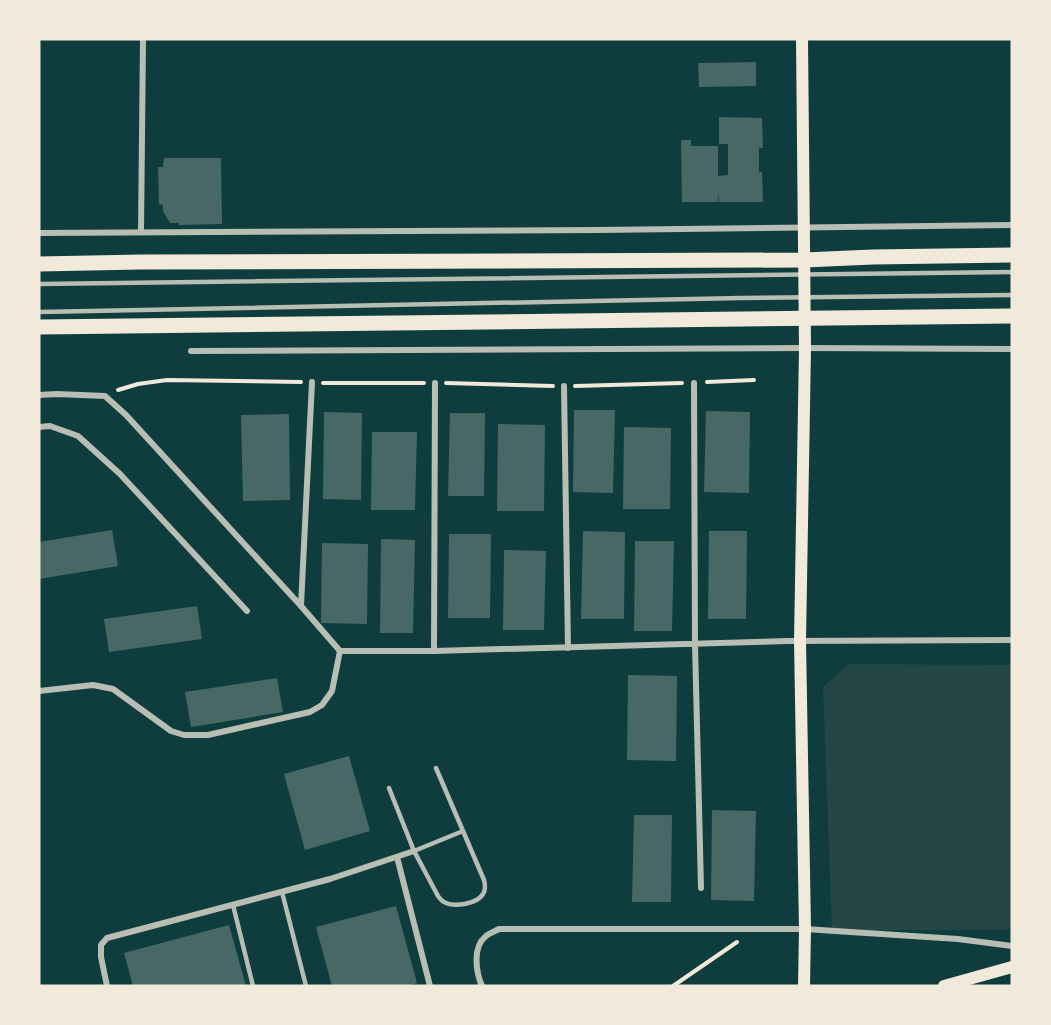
<svg xmlns="http://www.w3.org/2000/svg" width="1051" height="1025" viewBox="0 0 1051 1025" font-family="Raleway,sans-serif">
  <style>
    .green { fill: #244646 }
    .building { fill: #486865 }
    .lines { fill: none; stroke-linecap: round; stroke-linejoin: round }
    .path { stroke: #f1e9da; stroke-width: 4 }
    .service { stroke: #b8beb3; stroke-width: 4.5 }
    .minor { stroke: #b8beb3; stroke-width: 6 }
    .secondary { stroke: #f1e9da; stroke-width: 12 }
    .primary { stroke: #f1e9da; stroke-width: 15 }
  </style>
  <rect width="100%" height="100%" fill="#0f3d3e"/>
  <path class="green" d="M 849,664 L 1012,665 L 1012,929 L 997,930 L 832,930 L 823,687 Z"/>
  <path class="building" d="M 756,62 L 756,86 L 699,87 L 698,63 Z
    M 719,117 L 762,118 L 763,148 L 759,148 L 759,172 L 762,172 L 763,202 L 719,202 L 719,193 L 718,202 L 682,202 L 681,140 L 691,140 L 691,146 L 718,146 L 718,176 L 728,175 L 728,144 L 719,144 Z
    M 164,158 L 221,158 L 222,224 L 179,225 L 179,223 L 170,223 L 163,211 L 163,205 L 159,204 L 158,167 L 163,167 Z
    M 574,410 L 615,410 L 613,493 L 573,492 Z
    M 706,411 L 750,412 L 749,493 L 704,492 Z
    M 324,412 L 362,413 L 361,500 L 323,499 Z
    M 450,413 L 485,413 L 484,496 L 448,496 Z
    M 289,414 L 290,500 L 243,501 L 241,415 Z
    M 498,424 L 545,425 L 544,511 L 497,511 Z
    M 624,427 L 671,428 L 670,509 L 623,509 Z
    M 372,432 L 417,432 L 415,510 L 371,510 Z
    M 112,530 L 118,566 L 39,579 L 39,542 Z
    M 583,531 L 625,532 L 624,619 L 581,619 Z
    M 709,531 L 747,531 L 746,619 L 708,619 Z
    M 449,534 L 491,534 L 490,618 L 448,618 Z
    M 381,539 L 415,540 L 413,633 L 380,633 Z
    M 635,541 L 674,541 L 672,631 L 634,631 Z
    M 322,543 L 368,544 L 367,624 L 321,623 Z
    M 504,550 L 546,551 L 544,630 L 503,630 Z
    M 197,606 L 202,639 L 109,652 L 104,619 Z
    M 628,675 L 677,676 L 676,761 L 627,760 Z
    M 277,678 L 283,712 L 191,727 L 185,692 Z
    M 349,756 L 370,831 L 305,850 L 284,774 Z
    M 712,810 L 756,811 L 754,901 L 711,900 Z
    M 634,815 L 672,815 L 671,902 L 632,902 Z
    M 396,906 L 417,983 L 408,986 L 332,986 L 316,927 Z
    M 229,925 L 246,986 L 133,986 L 124,953 Z"/>
  <g class="lines">
    <path class="path" d="M 707,382 L 754,380
      M 323,383 L 424,383
      M 446,383 L 553,386
      M 575,386 L 682,383
      M 118,390 L 138,384 L 167,380 L 301,382
      M 673,986 L 737,942"/>
    <path class="service" d="M 39,284 L 1012,272
      M 39,312 L 741,298 L 1012,295
      M 389,788 L 414,851 L 438,896 C 441,900 441,901 446,903 C 455,907 477,904 483,894 C 486,890 485,884 484,880 L 436,768
      M 414,851 L 463,831
      M 282,892 L 306,986
      M 233,905 L 253,986"/>
    <path class="minor" d="M 141,232 L 143,39
      M 39,233 L 598,230 L 1012,225
      M 191,351 L 805,348 L 1012,349
      M 694,383 L 695,644 L 701,888
      M 564,386 L 568,648
      M 39,395 L 57,394 L 105,396 L 126,415 L 301,606 L 340,651 L 434,651 L 788,641 L 1012,640
      M 39,427 L 50,426 L 78,436 L 120,474 L 247,611
      M 301,606 L 312,382
      M 434,651 L 435,383
      M 39,691 L 93,685 L 113,689 L 171,731 L 184,735 L 208,735 L 310,712 L 322,705 L 332,691 L 340,651
      M 397,857 L 430,986
      M 107,986 L 101,957 L 101,945 L 107,938 L 330,879 L 414,851
      M 482,986 C 476,972 472,947 486,936 C 490,933 495,931 499,929 L 805,929 L 958,939 L 1012,946"/>
    <path class="secondary" d="M 802,39 L 805,348 L 800,641 L 805,929 L 804,986
      M 944,986 L 1012,967"/>
    <path class="primary" d="M 39,264 L 141,262 L 804,260 L 873,257 L 1012,255
      M 39,327 L 1012,316"/>
  </g>
  <rect width="1051" height="1025" fill="none" stroke="#f1e9da" stroke-width="81"/>
</svg>
